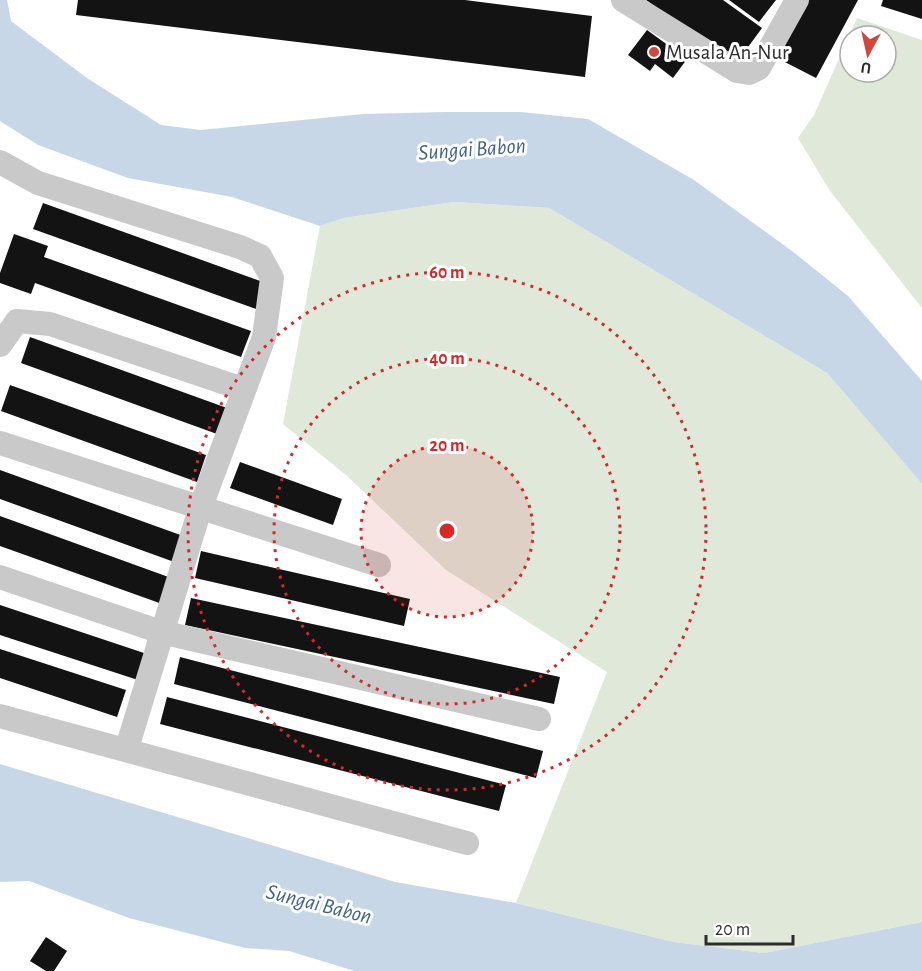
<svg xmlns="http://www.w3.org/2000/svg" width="922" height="971" viewBox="0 0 922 971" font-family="'Alegreya Sans',sans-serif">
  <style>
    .green { fill: #e0e8da; fill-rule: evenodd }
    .water { fill: #c8d7e7 }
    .building { fill: #131313 }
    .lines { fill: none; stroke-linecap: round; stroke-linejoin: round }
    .street { stroke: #c9c9c9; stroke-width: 24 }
    .ring { fill: none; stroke: #d62828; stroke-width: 3; stroke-dasharray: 3 6 }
    .poi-dot { fill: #d3463e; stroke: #fff; stroke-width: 2 }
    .labels { text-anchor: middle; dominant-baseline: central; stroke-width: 6; stroke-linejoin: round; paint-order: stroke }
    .poi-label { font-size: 21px; fill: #2c2c2c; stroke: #fff; text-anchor: start }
    .water-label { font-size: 22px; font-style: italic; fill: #436385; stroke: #fff }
    .centre { fill: #d62828; stroke: #fff; stroke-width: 3 }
    .ring-label { font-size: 18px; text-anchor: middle; font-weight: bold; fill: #d62828; stroke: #fff; stroke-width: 6; stroke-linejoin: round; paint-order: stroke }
  </style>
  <rect width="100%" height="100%" fill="#fff"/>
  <path class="green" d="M 857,18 L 922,40 L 922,308 L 830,191 L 798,138 L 814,115 ZM 850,36 L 886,36 L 886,72 L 850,72 Z
    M 454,202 L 549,208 L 827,373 L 922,484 L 922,922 L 764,953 L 674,942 L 516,903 L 607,672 L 446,570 L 346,475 L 283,424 L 320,226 L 344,218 Z"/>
  <path class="water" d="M 0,0 L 7,0 L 11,21 L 87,78 L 161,125 L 201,130 L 363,114 L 445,112 L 521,112 L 588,119 L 694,180 L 796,254 L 848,296 L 922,381 L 922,484 L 827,373 L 549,208 L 454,202 L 344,218 L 320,226 L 232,197 L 128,178 L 38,145 L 0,121 Z
    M 0,764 L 395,882 L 516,903 L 674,942 L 764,953 L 922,922 L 922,971 L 355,971 L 289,951 L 245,948 L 129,918 L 29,881 L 0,882 Z"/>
  <path class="building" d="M 78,0 L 465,0 L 592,16 L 585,77 L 76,15 Z
    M 646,0 L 723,0 L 762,28 L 735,65 Z
    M 729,0 L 776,0 L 759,22 Z
    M 808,0 L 858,0 L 816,78 L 777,58 Z
    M 883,0 L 922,0 L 922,19 L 881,6 Z
    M 647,30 L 687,59 L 673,78 L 655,64 L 650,71 L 628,55 Z
    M 43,203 L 266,283 L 256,309 L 33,229 Z
    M 14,234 L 48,246 L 44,257 L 251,331 L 241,357 L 35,283 L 31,294 L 0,283 L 0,273 Z
    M 30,337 L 227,408 L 217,434 L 21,363 Z
    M 10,385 L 206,455 L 197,482 L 1,411 Z
    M 240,462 L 342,499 L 333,525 L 230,488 Z
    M 0,470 L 186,537 L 177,563 L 0,499 Z
    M 0,516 L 174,579 L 165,605 L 0,546 Z
    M 201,551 L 410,599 L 404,626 L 195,578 Z
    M 191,598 L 560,677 L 554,704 L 185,625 Z
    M 0,605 L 147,654 L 138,680 L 0,635 Z
    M 0,649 L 126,690 L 117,717 L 0,678 Z
    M 180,657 L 543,751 L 536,778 L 174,684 Z
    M 167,697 L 506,785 L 499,811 L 160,724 Z
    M 46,937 L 67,951 L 54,971 L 46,971 L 30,961 Z"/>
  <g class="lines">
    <path class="street" d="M 623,0 L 737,71 L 749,73 L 759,68 L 797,0
      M 0,162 L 38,183 L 240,247 L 260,256 L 272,278 L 264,337 L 200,509 L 127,748
      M 0,345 L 17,321 L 50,324 L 243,389
      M 0,443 L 379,565
      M 0,577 L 161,632 L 539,719
      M 0,716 L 467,843"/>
  </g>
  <circle cx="447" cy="531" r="86" fill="#d62828" fill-opacity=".12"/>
  <g class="ring">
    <circle cx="447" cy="531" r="86"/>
    <circle cx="447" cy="531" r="173"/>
    <circle cx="447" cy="531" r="259"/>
  </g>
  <circle class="poi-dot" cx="654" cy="52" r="6"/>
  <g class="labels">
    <g class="poi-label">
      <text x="666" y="52">Musala An-Nur</text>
    </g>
    <g class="water-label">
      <text transform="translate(472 149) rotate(-4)">Sungai Babon</text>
      <text transform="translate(319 904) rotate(14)">Sungai Babon</text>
    </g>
  </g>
  <circle cx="447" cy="531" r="9" class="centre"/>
  <g class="ring-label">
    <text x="447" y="278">60 m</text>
    <text x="447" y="364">40 m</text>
    <text x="447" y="451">20 m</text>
  </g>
  <g transform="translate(868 54) rotate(188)"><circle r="28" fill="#ffffff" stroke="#ababab" stroke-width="1.5"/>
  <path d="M0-4.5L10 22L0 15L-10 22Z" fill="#d3463e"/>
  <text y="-9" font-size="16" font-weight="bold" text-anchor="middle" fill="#2c2c2c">U</text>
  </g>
  <path d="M706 935v9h87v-9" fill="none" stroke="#2c2c2c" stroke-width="3"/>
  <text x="715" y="935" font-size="18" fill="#2c2c2c" stroke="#ffffff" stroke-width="4.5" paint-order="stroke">20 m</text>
</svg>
